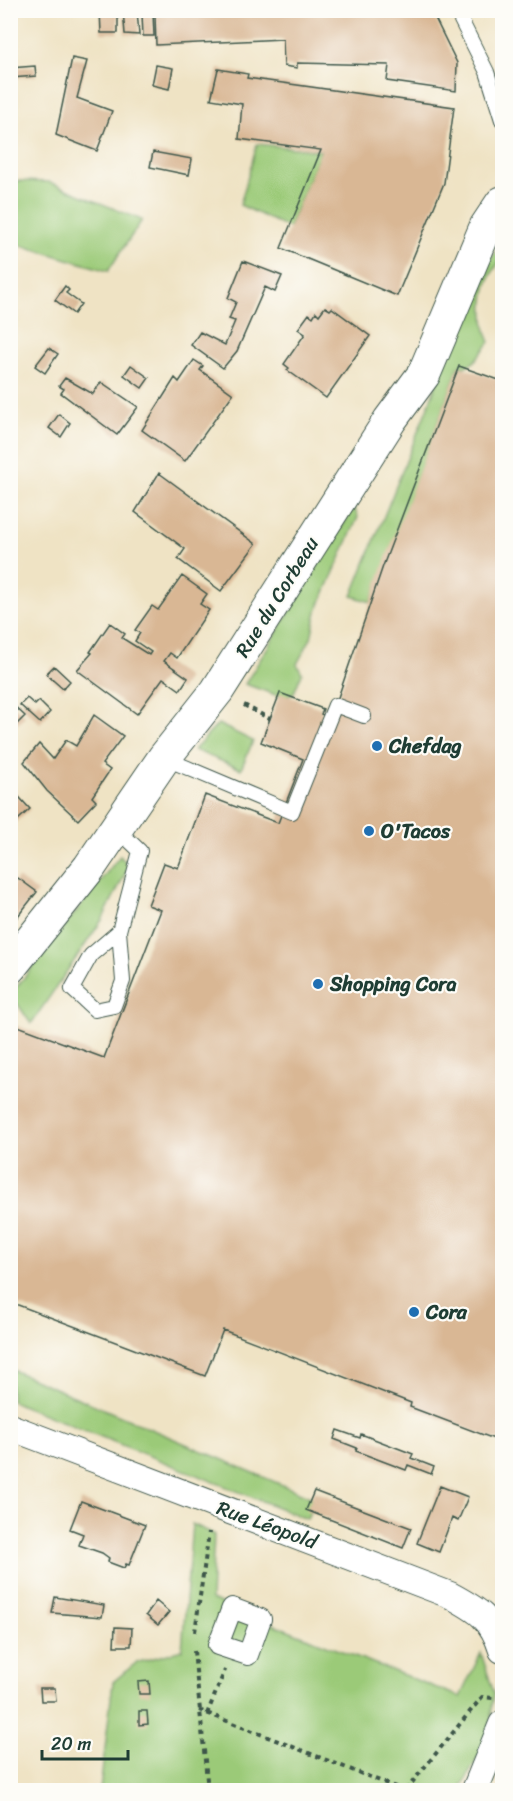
<svg xmlns="http://www.w3.org/2000/svg" width="513" height="1801" viewBox="0 0 513 1801" font-family="Sriracha,sans-serif">
  <style>
    .green { fill: #9bca78; stroke: #5d8456; stroke-width: 1.5 }
    .building { fill: #d9b794 }
    .lines { fill: none; stroke-linecap: round; stroke-linejoin: round }
    .service-casing { stroke: #3e564a; stroke-width: 16 }
    .pedestrian-casing { stroke: #3e564a; stroke-width: 22 }
    .minor-casing { stroke: #3e564a; stroke-width: 28 }
    .tertiary-casing { stroke: #3e564a; stroke-width: 35 }
    .path { stroke: #3e564a; stroke-width: 4; stroke-dasharray: 4.5 4.5; stroke-linecap: butt }
    .service { stroke: #fff; stroke-width: 14 }
    .pedestrian { stroke: #fff; stroke-width: 20 }
    .minor { stroke: #fff; stroke-width: 26 }
    .tertiary { stroke: #fff; stroke-width: 33 }
    .poi-dot { fill: #1f6fb2; stroke: #fdfcf7; stroke-width: 2 }
    .labels { text-anchor: middle; dominant-baseline: central; stroke-width: 4.5; stroke-linejoin: round; paint-order: stroke }
    .street-label { font-size: 20px; fill: #1f3d34; stroke: #fdfcf7 }
    .poi-label { font-size: 20px; font-weight: bold; fill: #1f3d34; stroke: #fdfcf7; text-anchor: start }
  </style>
  <rect width="100%" height="100%" fill="#fdfcf7"/>
  <filter id="ink" filterUnits="userSpaceOnUse"><feTurbulence type="fractalNoise" baseFrequency=".0167" numOctaves="2"/><feDisplacementMap in="SourceGraphic" scale="12" xChannelSelector="R" yChannelSelector="G"/><feConvolveMatrix kernelMatrix="1 2 1 2 8 2 1 2 1" color-interpolation-filters="sRGB"/></filter>
  <filter id="wash" filterUnits="userSpaceOnUse"><feTurbulence type="fractalNoise" baseFrequency=".008" numOctaves="4" result="noise"/><feDisplacementMap in="SourceGraphic" scale="24" xChannelSelector="R" yChannelSelector="G"/><feGaussianBlur stdDeviation="1.35" result="paint"/><feColorMatrix in="noise" values="0 0 0 0 0 0 0 0 0 0 0 0 0 0 0 0 0 1.4 0 .05"/><feComposite in="paint" operator="in"/></filter>
  <g filter="url(#wash)">
    <rect width="100%" height="100%" fill="#efe3c4"/>
    <path class="green" d="M 257,144 L 321,151 L 289,228 L 240,205 Z
      M 17,181 L 49,182 L 142,220 L 108,271 L 17,244 L 11,252 L 11,183 Z
      M 502,244 C 502,269 494,263 488,282 C 482,298 482,326 490,342 L 473,363 L 464,367 L 459,366 L 371,602 L 352,596 L 427,409 L 477,276 Z
      M 354,507 L 358,517 L 317,611 L 311,638 L 297,664 L 302,673 L 293,695 L 290,694 L 287,699 L 245,684 Z
      M 218,724 L 253,741 L 241,769 L 194,750 Z
      M 120,856 L 129,866 L 102,920 L 31,1024 L 11,994 Z
      M 10,1369 L 315,1499 L 307,1519 L 11,1401 Z
      M 192,1524 L 214,1534 L 211,1600 L 460,1697 L 481,1653 L 494,1693 L 488,1739 L 460,1790 L 100,1790 L 113,1682 L 136,1663 L 182,1650 Z"/>
    <g id="blocks">
      <path class="building" d="M 100,10 L 118,10 L 118,33 L 101,33 Z
        M 123,10 L 137,10 L 139,35 L 125,34 Z
        M 261,10 L 431,10 L 457,63 L 456,91 L 387,81 L 389,65 L 297,63 L 297,68 L 284,66 L 283,39 L 156,45 L 155,15 Z
        M 142,14 L 153,14 L 154,36 L 143,36 Z
        M 72,58 L 87,61 L 77,98 L 112,111 L 97,151 L 56,135 Z
        M 156,65 L 173,68 L 169,89 L 152,85 Z
        M 35,66 L 36,76 L 11,78 L 10,68 Z
        M 218,69 L 248,74 L 247,78 L 454,107 L 444,183 L 397,296 L 281,248 L 321,150 L 239,139 L 242,104 L 211,99 Z
        M 153,152 L 192,159 L 189,175 L 150,167 Z
        M 243,261 L 282,276 L 275,292 L 265,287 L 237,351 L 223,368 L 191,345 L 200,332 L 225,345 L 235,321 L 229,319 L 236,302 L 228,298 Z
        M 65,286 L 69,290 L 66,293 L 81,304 L 74,314 L 55,300 Z
        M 325,307 L 330,310 L 332,308 L 370,336 L 326,398 L 287,370 L 289,368 L 284,364 L 305,334 L 298,329 L 309,314 L 313,317 L 316,312 L 319,315 Z
        M 49,348 L 58,354 L 45,373 L 35,366 Z
        M 194,360 L 203,366 L 200,370 L 233,394 L 185,461 L 142,430 L 175,378 L 179,382 Z
        M 131,365 L 149,378 L 142,388 L 124,375 Z
        M 459,366 L 502,381 L 502,1442 L 410,1407 L 411,1403 L 223,1330 L 205,1376 L 10,1302 L 10,1023 L 104,1058 L 161,910 L 148,905 L 164,863 L 178,868 L 205,795 L 278,823 L 303,759 L 261,742 L 280,693 L 323,709 L 321,714 L 331,718 L 383,566 Z
        M 65,378 L 93,394 L 101,382 L 138,407 L 117,435 L 61,393 L 64,389 L 59,386 Z
        M 59,414 L 70,423 L 61,437 L 49,428 Z
        M 159,473 L 256,544 L 221,591 L 178,559 L 185,549 L 135,512 Z
        M 182,576 L 207,594 L 200,604 L 209,610 L 177,658 L 170,653 L 164,661 L 188,678 L 180,690 L 163,678 L 137,714 L 77,670 L 92,653 L 90,652 L 110,623 L 125,634 L 122,638 L 149,655 L 151,652 L 135,641 L 140,633 L 135,630 L 152,606 L 158,610 Z
        M 54,666 L 70,681 L 63,689 L 46,674 Z
        M 27,698 L 35,705 L 39,701 L 50,712 L 40,723 L 20,705 Z
        M 10,702 L 25,716 L 17,724 L 10,718 Z
        M 94,715 L 123,736 L 102,764 L 110,770 L 92,797 L 96,801 L 78,820 L 47,791 L 24,762 L 39,744 L 53,759 L 66,740 L 76,746 Z
        M 10,787 L 30,809 L 10,827 Z
        M 18,878 L 37,892 L 10,926 L 10,888 Z
        M 337,1430 L 360,1438 L 361,1434 L 413,1454 L 411,1458 L 434,1467 L 431,1474 L 408,1465 L 406,1470 L 356,1451 L 357,1448 L 334,1439 Z
        M 440,1486 L 468,1497 L 458,1521 L 452,1518 L 439,1552 L 417,1543 Z
        M 314,1491 L 411,1528 L 403,1548 L 306,1510 Z
        M 81,1501 L 145,1525 L 129,1565 L 126,1564 L 124,1568 L 108,1562 L 109,1558 L 102,1553 L 79,1545 L 83,1534 L 70,1529 Z
        M 55,1597 L 104,1605 L 102,1617 L 52,1613 Z
        M 156,1601 L 169,1612 L 158,1625 L 146,1615 Z
        M 115,1627 L 132,1628 L 131,1646 L 114,1646 Z
        M 149,1681 L 150,1694 L 139,1694 L 138,1682 Z
        M 40,1688 L 55,1688 L 56,1701 L 41,1701 Z
        M 139,1711 L 147,1711 L 148,1724 L 139,1725 Z"/>
    </g>
  </g>
  <g filter="url(#ink)">
    <use href="#blocks" fill-opacity="0" stroke="#3e564a" stroke-width="1.5"/>
    <g class="lines">
      <g class="service-casing">
        <path id="service" d="M 456,10 L 487,72 L 502,120
          M 164,758 L 292,812 L 335,705 L 364,716
          M 116,828 L 140,851 L 119,931 L 91,955 L 72,989 L 95,1010 L 114,1006 L 123,981 L 119,931"/>
      </g>
      <g class="pedestrian-casing">
        <path id="pedestrian" d="M 232,1608 L 261,1619 L 248,1655 L 218,1645 Z"/>
      </g>
      <g class="minor-casing">
        <path id="minor" d="M 10,1427 L 450,1595 C 478,1610 492,1618 502,1650
          M 475,1790 L 502,1724"/>
      </g>
      <g class="tertiary-casing">
        <path id="tertiary" d="M 10,967 L 89,868 L 164,758 L 217,691 L 390,420 L 424,374 L 486,227 L 502,203"/>
      </g>
      <path class="path" d="M 244,705 L 270,719
        M 195,1632 L 209,1532
        M 194,1651 L 208,1790
        M 199,1710 L 403,1790
        M 207,1714 L 225,1670
        M 406,1790 L 482,1697 L 493,1698"/>
      <use href="#service" class="service"/>
      <use href="#pedestrian" class="pedestrian"/>
      <use href="#minor" class="minor"/>
      <use href="#tertiary" class="tertiary"/>
    </g>
  </g>
  <g class="poi-dot">
    <circle cx="377" cy="746" r="6"/>
    <circle cx="369" cy="831" r="6"/>
    <circle cx="318" cy="984" r="6"/>
    <circle cx="414" cy="1312" r="6"/>
  </g>
  <g class="labels">
    <g class="street-label">
      <text transform="translate(277 597) rotate(-58)">Rue du Corbeau</text>
      <text transform="translate(267 1525) rotate(20)">Rue Léopold</text>
    </g>
    <g class="poi-label">
      <text x="389" y="746">Chefdag</text>
      <text x="381" y="831">O'Tacos</text>
      <text x="330" y="984">Shopping Cora</text>
      <text x="426" y="1312">Cora</text>
    </g>
  </g>
  <rect width="513" height="1801" fill="none" stroke="#fdfcf7" stroke-width="36"/>
  <path d="M42 1750v9h86v-9" fill="none" stroke="#1f3d34" stroke-width="3"/>
  <text x="51" y="1750" font-size="18" fill="#1f3d34" stroke="#fdfcf7" stroke-width="4.5" paint-order="stroke">20 m</text>
</svg>
